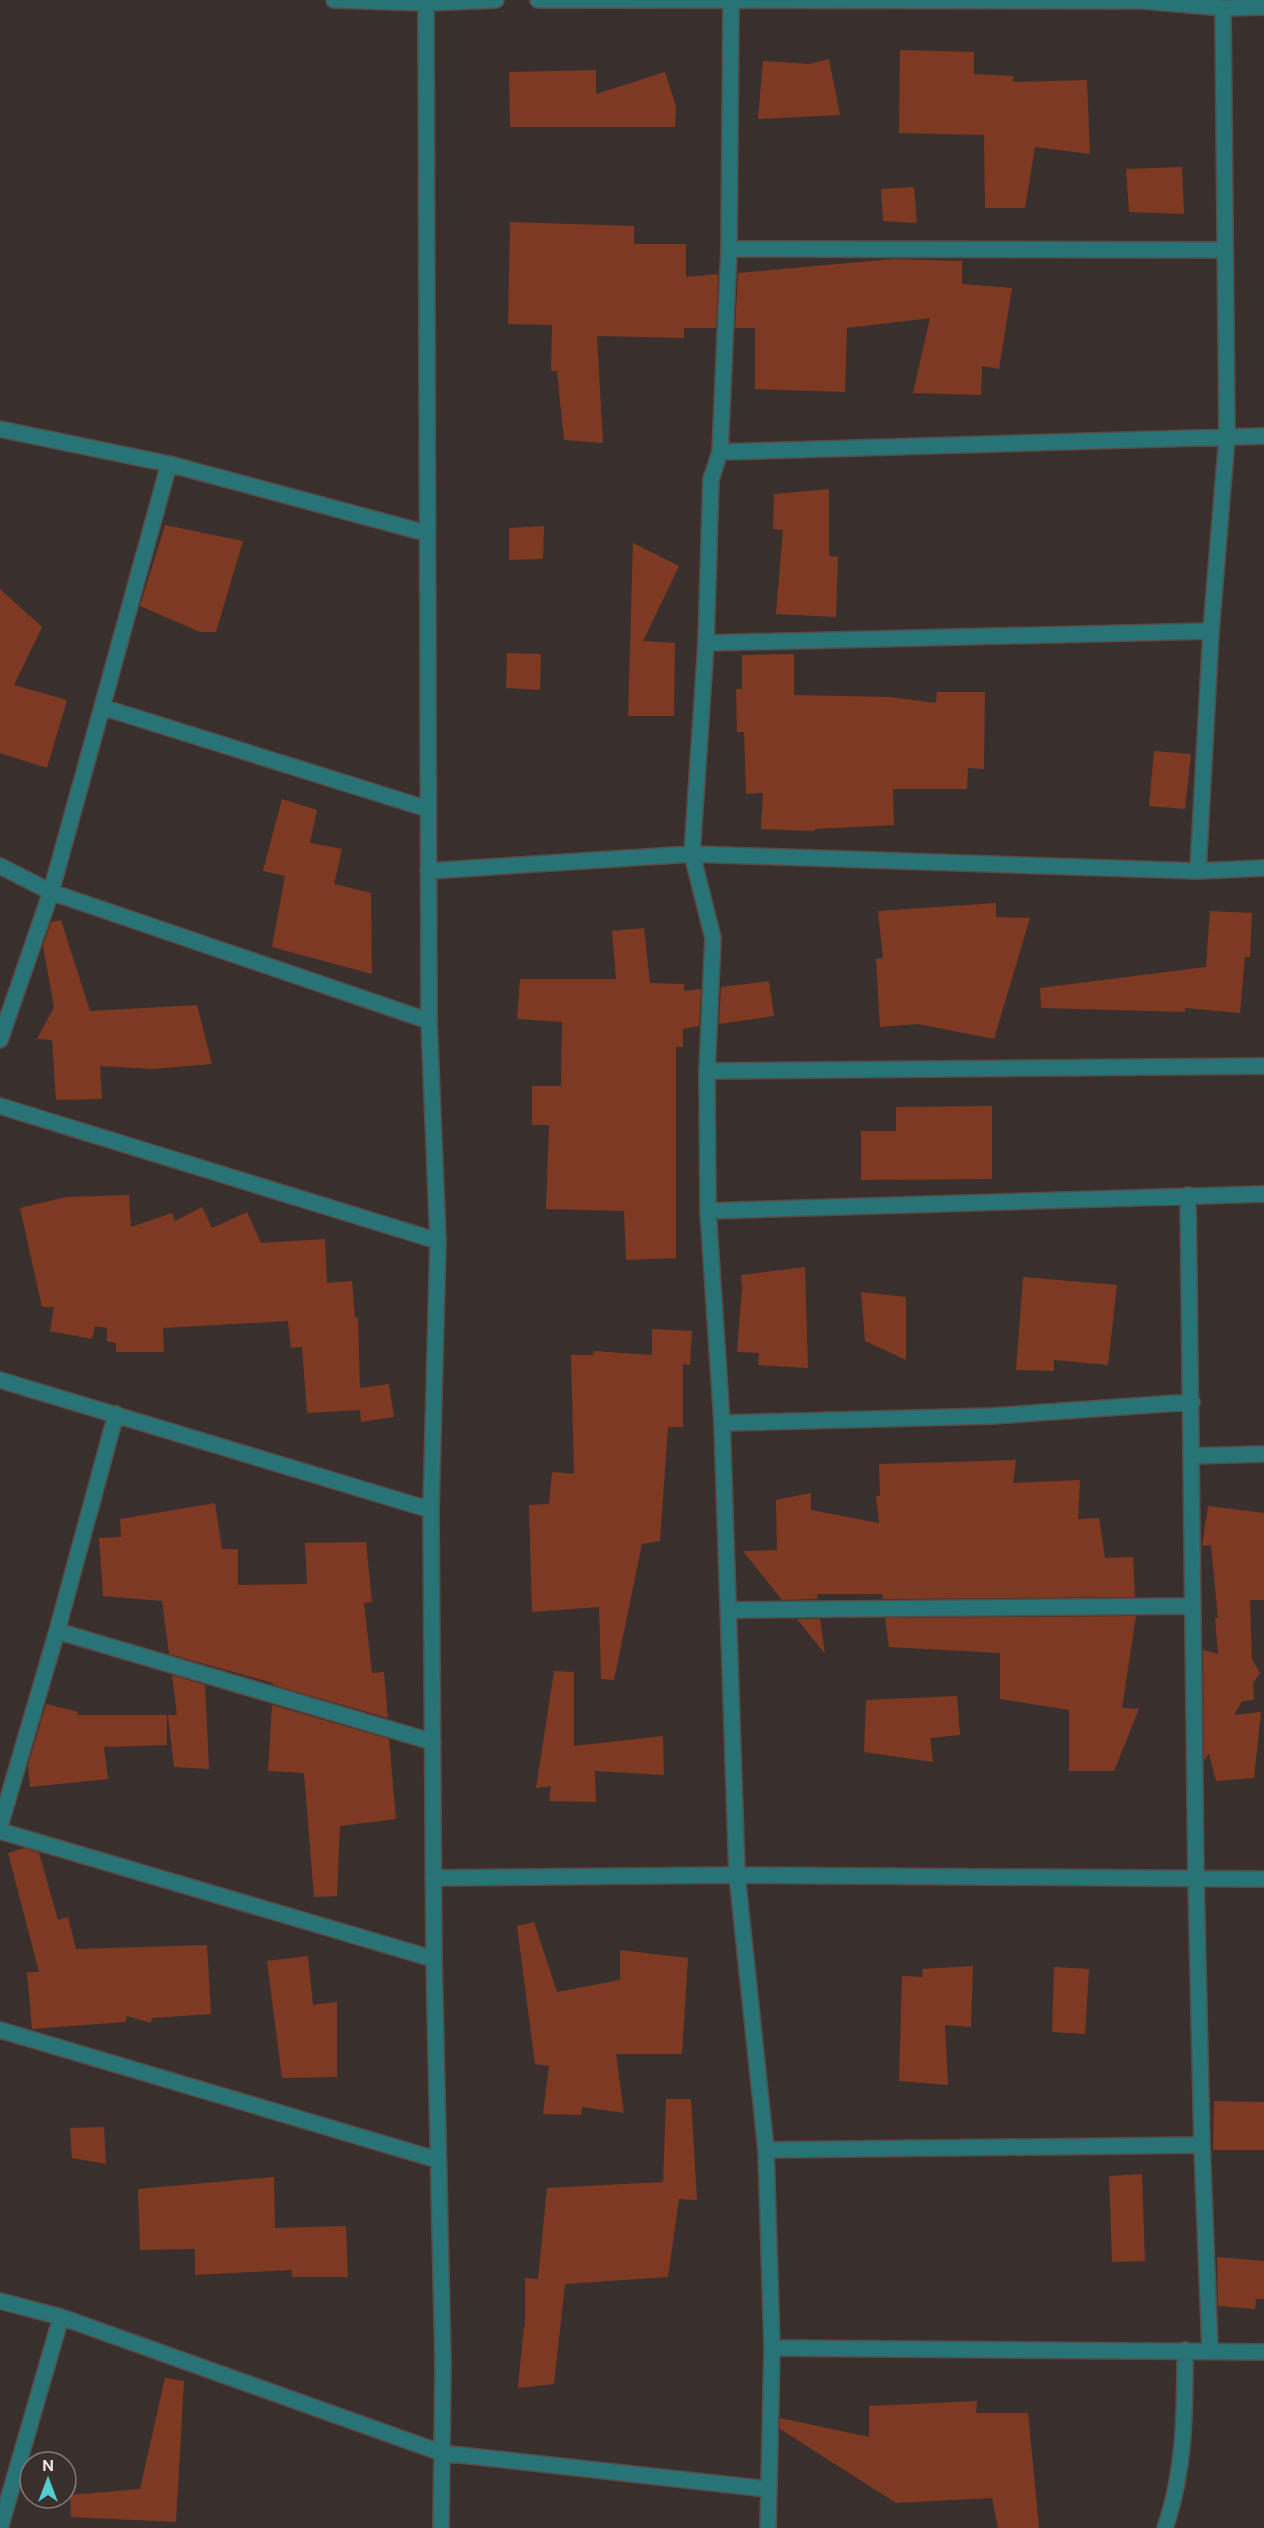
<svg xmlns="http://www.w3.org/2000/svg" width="1264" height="2528" viewBox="0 0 1264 2528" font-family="'DM Sans',sans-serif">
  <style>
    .building { fill: #7e3923 }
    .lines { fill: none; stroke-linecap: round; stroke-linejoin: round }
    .minor-casing { stroke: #564d4b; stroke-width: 18 }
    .minor { stroke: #277375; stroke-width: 15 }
  </style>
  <rect width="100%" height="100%" fill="#39302d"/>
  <path class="building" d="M 900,50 L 974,52 L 974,74 L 1013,76 L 1013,82 L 1087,80 L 1090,154 L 1035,147 L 1025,208 L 985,208 L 984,135 L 899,133 Z
    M 829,59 L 840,115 L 758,119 L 763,61 L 809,64 Z
    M 596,70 L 596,94 L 665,72 L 676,106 L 675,127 L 510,127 L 509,72 Z
    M 1182,167 L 1184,214 L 1129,212 L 1126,169 Z
    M 914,187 L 917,223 L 883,221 L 881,189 Z
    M 510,222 L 634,226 L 634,244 L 686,244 L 686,277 L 718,274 L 716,328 L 684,328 L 684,338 L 597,336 L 603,443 L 564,440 L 557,371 L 551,371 L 552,325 L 508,324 Z
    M 894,259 L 962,261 L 962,284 L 1012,288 L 999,369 L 982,366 L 981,395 L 913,393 L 930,318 L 847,328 L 845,392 L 755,389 L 755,328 L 735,328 L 738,273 Z
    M 829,489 L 829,556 L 838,557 L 836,617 L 776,614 L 783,530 L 773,529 L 774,494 Z
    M 165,525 L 243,541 L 216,632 L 200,632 L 140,606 Z
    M 544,526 L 543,559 L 509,560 L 509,528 Z
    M 633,543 L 679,566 L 643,641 L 675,643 L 674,716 L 628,716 Z
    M 0,589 L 42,627 L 14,685 L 67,700 L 47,768 L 0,753 Z
    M 507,653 L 541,654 L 540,690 L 506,688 Z
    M 794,654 L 794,695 L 889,697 L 936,703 L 937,692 L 985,692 L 984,769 L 968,768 L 967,789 L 893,789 L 894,825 L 814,829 L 814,831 L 761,829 L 763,793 L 746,794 L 744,732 L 737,732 L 736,689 L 742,689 L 742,655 Z
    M 1154,751 L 1191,754 L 1185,809 L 1149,806 Z
    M 282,799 L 317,810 L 310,843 L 342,849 L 334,884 L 371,893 L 372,974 L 272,947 L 285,876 L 263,871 Z
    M 996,903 L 996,917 L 1030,918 L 994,1039 L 918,1024 L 880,1027 L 876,959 L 883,958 L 878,911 Z
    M 1210,911 L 1252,913 L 1250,957 L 1245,957 L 1240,1013 L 1185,1008 L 1185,1012 L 1041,1008 L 1040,988 L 1206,967 Z
    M 61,920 L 90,1011 L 197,1005 L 212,1064 L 152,1069 L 100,1066 L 102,1099 L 56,1100 L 52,1040 L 37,1039 L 54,1007 L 43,946 L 51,922 Z
    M 644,928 L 650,983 L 684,984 L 684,991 L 701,989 L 699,1026 L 683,1029 L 683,1047 L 676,1047 L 676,1258 L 626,1260 L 624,1211 L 546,1209 L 549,1125 L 532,1125 L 532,1086 L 561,1086 L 562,1022 L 517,1019 L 520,979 L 616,979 L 612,931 Z
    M 769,981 L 774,1016 L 719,1024 L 721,987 Z
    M 992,1106 L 992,1179 L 861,1180 L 861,1131 L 896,1131 L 896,1107 Z
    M 129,1195 L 131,1227 L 172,1213 L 175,1221 L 202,1207 L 212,1228 L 247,1212 L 261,1243 L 325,1239 L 327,1283 L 352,1281 L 355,1318 L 358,1318 L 360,1388 L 389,1384 L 394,1417 L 361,1422 L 360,1410 L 307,1413 L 302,1347 L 291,1348 L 288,1321 L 163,1328 L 164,1352 L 116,1352 L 116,1343 L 107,1341 L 107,1328 L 95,1326 L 92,1339 L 50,1331 L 54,1307 L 42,1307 L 20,1208 L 66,1197 Z
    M 805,1267 L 808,1368 L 758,1365 L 759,1353 L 737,1352 L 742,1289 L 741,1275 Z
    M 1023,1277 L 1117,1285 L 1108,1365 L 1054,1360 L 1054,1371 L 1016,1370 Z
    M 861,1292 L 906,1297 L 906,1360 L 865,1341 Z
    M 652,1329 L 692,1331 L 690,1365 L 683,1364 L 683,1427 L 668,1427 L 660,1541 L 642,1544 L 614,1680 L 601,1679 L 599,1607 L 532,1612 L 529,1505 L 549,1504 L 552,1472 L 574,1474 L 571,1355 L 593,1355 L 594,1351 L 652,1355 Z
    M 1016,1460 L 1013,1483 L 1080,1480 L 1078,1519 L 1099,1518 L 1105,1558 L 1133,1557 L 1135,1597 L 883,1599 L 882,1594 L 817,1594 L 817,1599 L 782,1600 L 743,1551 L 777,1550 L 776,1500 L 811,1493 L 811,1510 L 879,1523 L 876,1496 L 880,1496 L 879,1464 Z
    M 215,1503 L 222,1549 L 238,1549 L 238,1585 L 307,1584 L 305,1543 L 366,1542 L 372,1602 L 364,1603 L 372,1673 L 384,1672 L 388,1718 L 273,1685 L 273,1683 L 169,1654 L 162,1601 L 103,1596 L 99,1538 L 121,1537 L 120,1519 Z
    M 1208,1506 L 1264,1513 L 1264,1600 L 1250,1600 L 1252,1659 L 1260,1673 L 1253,1683 L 1254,1700 L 1242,1701 L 1234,1715 L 1261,1712 L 1254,1778 L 1216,1781 L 1209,1753 L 1204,1761 L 1203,1650 L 1218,1654 L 1215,1618 L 1218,1618 L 1211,1545 L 1202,1546 Z
    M 1136,1616 L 1122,1708 L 1139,1709 L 1114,1771 L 1069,1771 L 1069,1710 L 1000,1699 L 1000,1653 L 889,1647 L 885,1618 Z
    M 797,1619 L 820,1619 L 825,1654 Z
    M 554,1671 L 574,1672 L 574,1746 L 663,1736 L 664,1775 L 595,1771 L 596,1802 L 549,1801 L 551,1786 L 536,1788 Z
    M 172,1675 L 205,1685 L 209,1769 L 174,1767 L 168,1715 L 177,1715 Z
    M 957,1696 L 960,1735 L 930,1738 L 933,1762 L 864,1752 L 866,1700 Z
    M 46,1704 L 78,1712 L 77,1715 L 167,1715 L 167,1745 L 104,1747 L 108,1779 L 30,1787 L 28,1765 Z
    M 272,1705 L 389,1739 L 396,1819 L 340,1826 L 337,1896 L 314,1897 L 304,1773 L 268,1771 Z
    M 25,1848 L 39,1853 L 58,1920 L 68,1917 L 76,1949 L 207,1945 L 211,2014 L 152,2018 L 151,2023 L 127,2016 L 125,2022 L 32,2029 L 27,1972 L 39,1972 L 8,1853 Z
    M 534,1922 L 557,1992 L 620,1980 L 620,1950 L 688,1958 L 682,2054 L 616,2054 L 624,2113 L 582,2107 L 581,2115 L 543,2114 L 549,2066 L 535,2064 L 517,1926 Z
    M 308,1956 L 313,2005 L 337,2002 L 337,2077 L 282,2078 L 267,1961 Z
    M 973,1966 L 971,2027 L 945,2025 L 948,2085 L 899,2081 L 902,1976 L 923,1977 L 922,1969 Z
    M 1054,1967 L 1089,1969 L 1085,2034 L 1052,2032 Z
    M 666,2099 L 691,2099 L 697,2200 L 679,2199 L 668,2277 L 565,2284 L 554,2384 L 518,2388 L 524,2326 L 525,2327 L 525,2278 L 538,2279 L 547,2188 L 663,2182 Z
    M 1214,2101 L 1264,2102 L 1264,2150 L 1213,2150 Z
    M 104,2127 L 106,2164 L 72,2158 L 70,2128 Z
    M 1142,2174 L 1145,2261 L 1112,2262 L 1109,2176 Z
    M 274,2177 L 275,2228 L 346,2226 L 348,2277 L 292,2277 L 292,2270 L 195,2275 L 195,2249 L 140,2250 L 138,2189 Z
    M 1217,2257 L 1264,2261 L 1264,2299 L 1256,2299 L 1255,2309 L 1218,2306 Z
    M 165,2378 L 184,2381 L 176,2522 L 71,2517 L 70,2495 L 140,2489 Z
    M 977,2401 L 976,2413 L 1028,2413 L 1039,2528 L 998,2528 L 992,2498 L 896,2503 L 780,2429 L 780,2418 L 869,2437 L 869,2406 Z"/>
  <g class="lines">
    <g class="minor-casing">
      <path id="minor" d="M 334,0 L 426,3 L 496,0
        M 538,0 L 1144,1 L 1223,8 L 1264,7
        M 731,0 L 729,249 L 720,452 L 711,479 L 706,643 L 692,854 L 713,938 L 707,1071 L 708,1211 L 722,1423 L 737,1875 L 766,2150 L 772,2348 L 768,2528
        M 426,3 L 429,1021 L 438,1241 L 431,1510 L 434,1959 L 443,2364 L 441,2528
        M 729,249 L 1224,250
        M 0,429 L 169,464 L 426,533
        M 720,452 L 1264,436
        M 706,643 L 1211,631
        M 102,707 L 428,809
        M 0,866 L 51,892 L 429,1021
        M 428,871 L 692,854 L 1198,871 L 1264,868
        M 1198,871 L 1211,631 L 1227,437 L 1223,8
        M 0,1040 L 51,892 L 169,464
        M 707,1071 L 1264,1066
        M 0,1106 L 438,1241
        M 1188,1195 L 1196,1879 L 1202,2145 L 1210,2350
        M 708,1211 L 1264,1194
        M 0,1380 L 431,1510
        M 116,1414 L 57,1631 L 433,1742
        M 722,1423 L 992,1416 L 1192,1402
        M 1192,1456 L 1264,1454
        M 729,1610 L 1193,1606
        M 0,1826 L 57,1631
        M 0,1831 L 434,1959
        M 433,1878 L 737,1875 L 1264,1879
        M 0,2030 L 438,2160
        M 766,2150 L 1202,2145
        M 0,2301 L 61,2317 L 442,2453 L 767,2489
        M 772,2348 L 1264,2352
        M 0,2528 L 61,2317
        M 1165,2528 C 1185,2471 1185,2410 1185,2350"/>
    </g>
    <use href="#minor" class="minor"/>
  </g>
  <g transform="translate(48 2480)"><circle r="28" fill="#39302d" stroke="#817a77" stroke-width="1.5"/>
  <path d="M0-4.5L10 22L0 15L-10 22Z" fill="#52cdcf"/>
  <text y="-9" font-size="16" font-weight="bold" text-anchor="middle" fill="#eee8e6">N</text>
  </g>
</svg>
